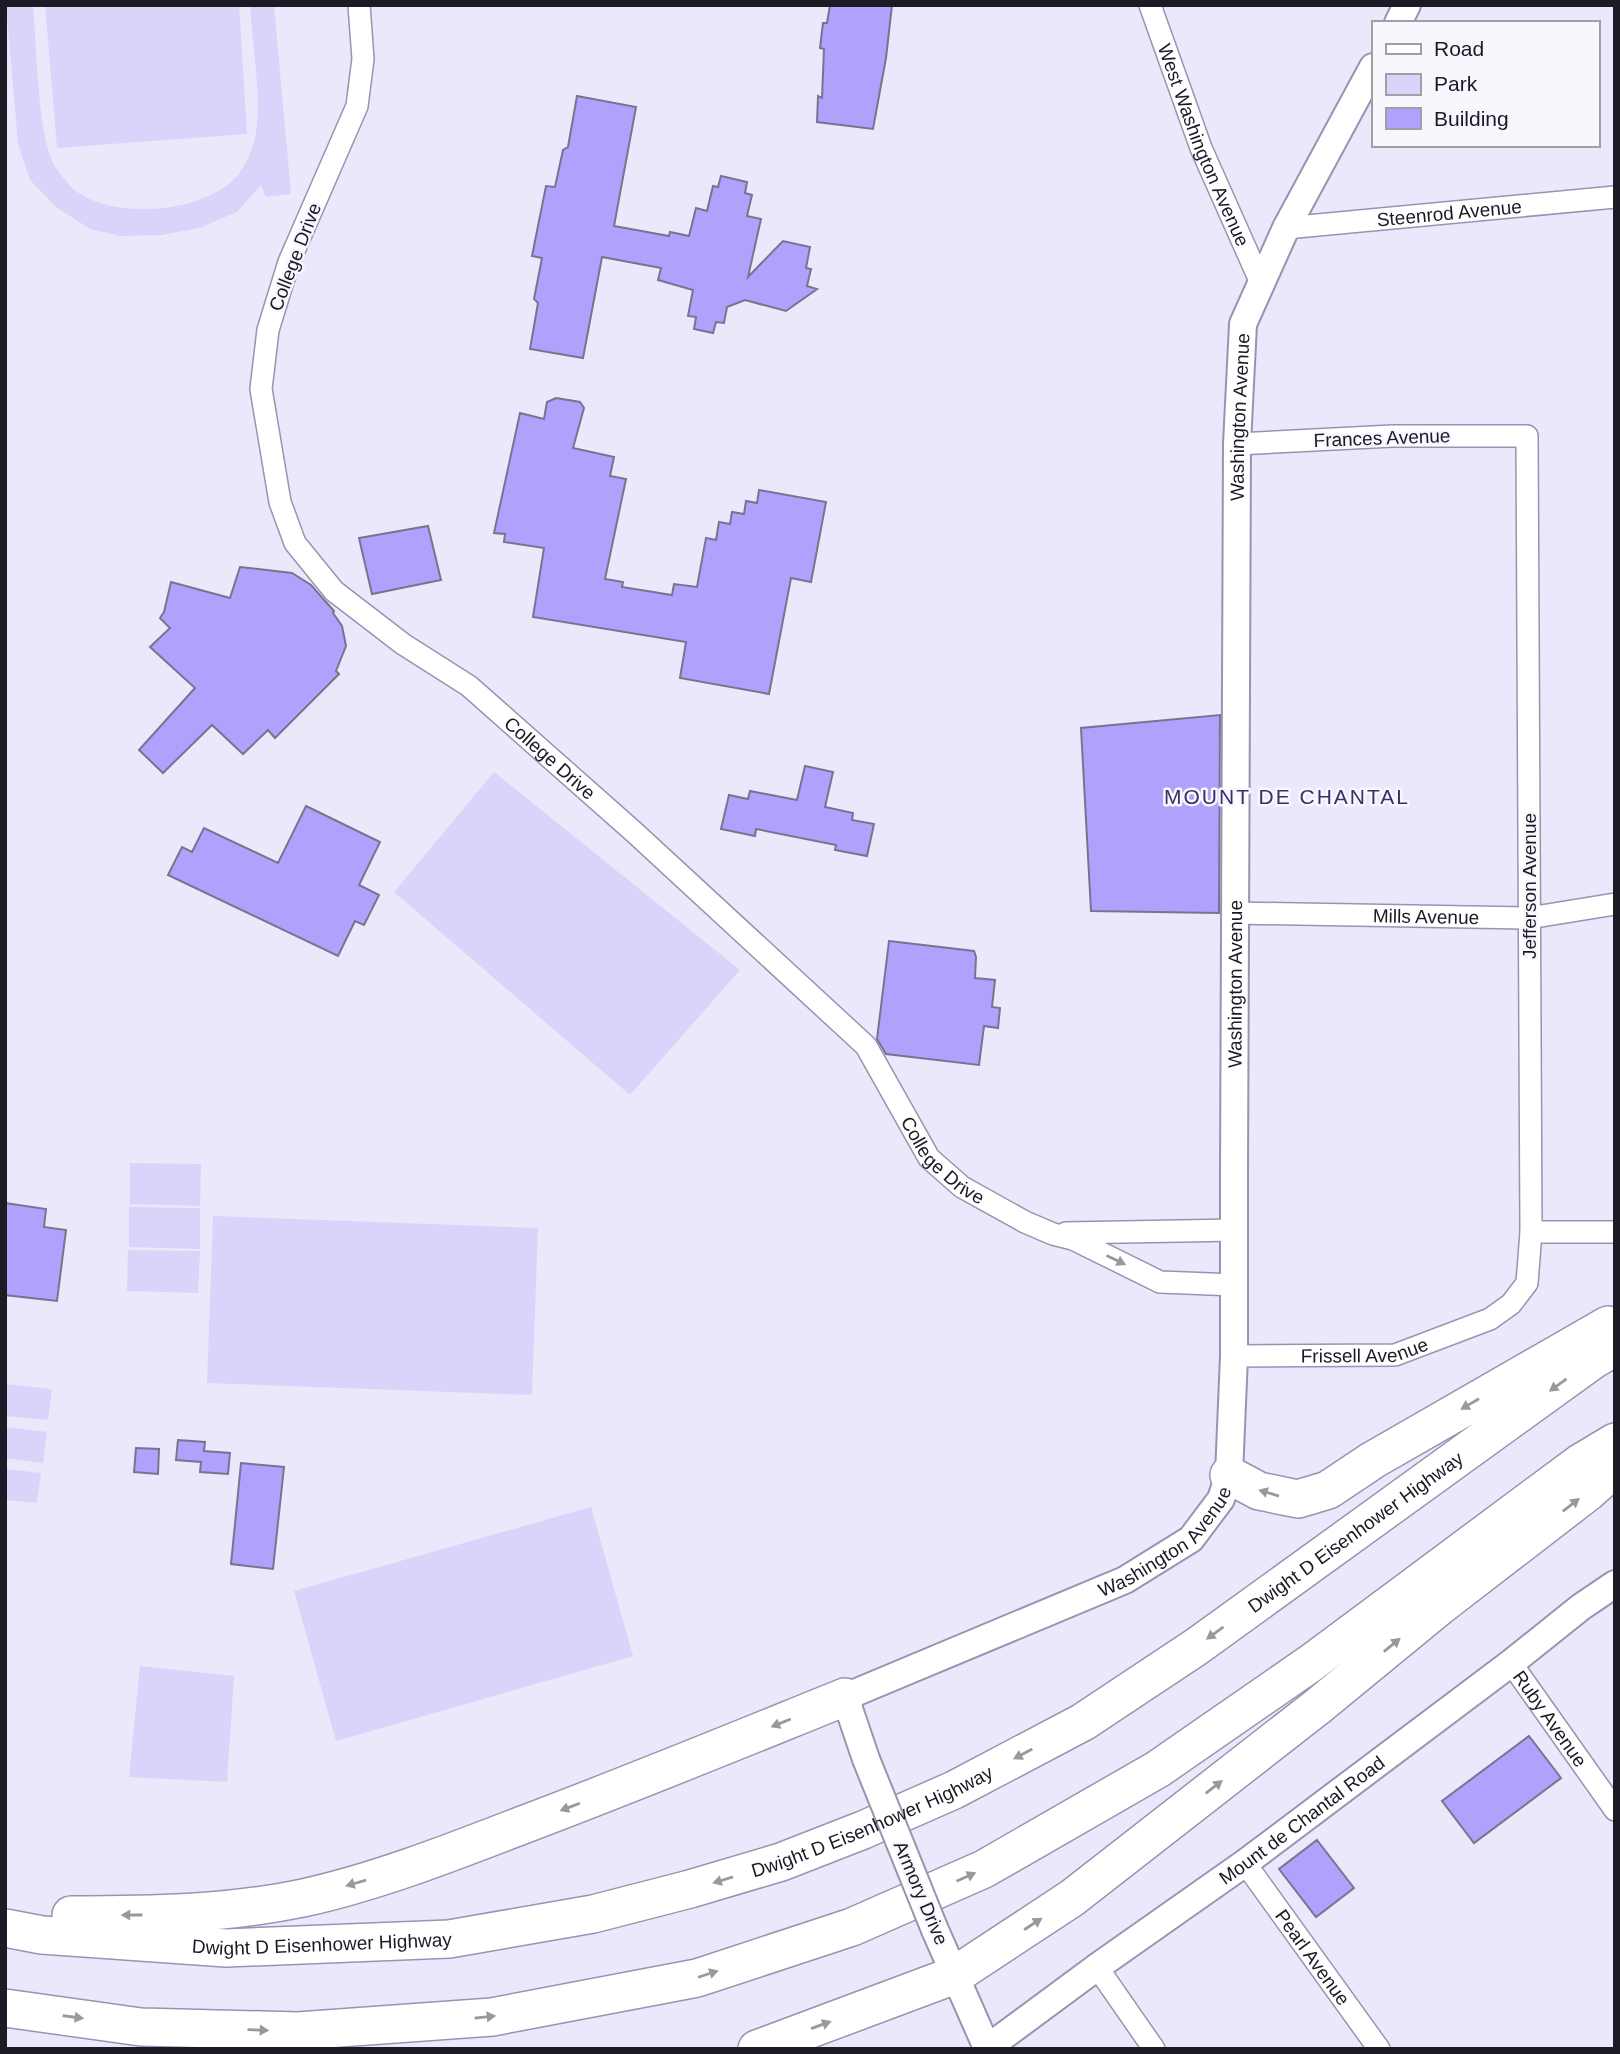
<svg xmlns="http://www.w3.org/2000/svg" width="1620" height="2054" viewBox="0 0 1620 2054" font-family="Helvetica,sans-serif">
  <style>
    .green { fill: #d9d4fa }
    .building { fill: #b1a1fc; stroke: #777490; stroke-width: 2 }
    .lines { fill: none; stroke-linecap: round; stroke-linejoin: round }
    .minor-casing { stroke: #9794b1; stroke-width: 24 }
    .tertiary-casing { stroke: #9794b1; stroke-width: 30 }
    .motorway-casing { stroke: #9794b1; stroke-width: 40 }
    .minor { stroke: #fff; stroke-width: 21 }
    .tertiary { stroke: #fff; stroke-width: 26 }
    .motorway { stroke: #fff; stroke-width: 37 }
    .tertiary-bridge-casing { stroke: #9794b1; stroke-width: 30; stroke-linecap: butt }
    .tertiary-bridge { stroke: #fff; stroke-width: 26 }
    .oneway { fill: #98989d }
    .labels { text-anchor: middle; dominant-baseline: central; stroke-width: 5; stroke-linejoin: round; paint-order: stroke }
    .street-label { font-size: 19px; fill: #1b1a25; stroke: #f8f7fe }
    .neighbourhood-label { font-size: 21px; letter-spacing: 2px; fill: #3c2e6a; stroke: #f8f7fe }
  </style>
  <rect width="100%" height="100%" fill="#ebe8fb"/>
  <path class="green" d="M 6,5 L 33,5 C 37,44 37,138 56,168 C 61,175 70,187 77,192 C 117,220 204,213 237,176 C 243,169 249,157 252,148 C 265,115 252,43 250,5 L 274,5 L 291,194 L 266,197 L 261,185 L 237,212 L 199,228 L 162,235 L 121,236 L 90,229 L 56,207 L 30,180 L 18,144 Z
    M 45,5 L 239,5 L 247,134 L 57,148 Z
    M 494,772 L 740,970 L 630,1095 L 394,892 Z
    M 130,1163 L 201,1164 L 200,1206 L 130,1204 Z
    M 129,1207 L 200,1208 L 200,1249 L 129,1247 Z
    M 213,1216 L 538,1228 L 532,1395 L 207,1383 Z
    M 128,1250 L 200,1251 L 198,1293 L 127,1291 Z
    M 5,1384 L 52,1389 L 48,1420 L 5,1416 Z
    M 5,1427 L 47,1432 L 43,1463 L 5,1458 Z
    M 5,1469 L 41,1473 L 37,1503 L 5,1500 Z
    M 591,1507 L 633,1656 L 336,1741 L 294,1591 Z
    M 140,1666 L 234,1676 L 227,1782 L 129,1777 Z"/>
  <path class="building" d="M 830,5 L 892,5 L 886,58 L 873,129 L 817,122 L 818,96 L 822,98 L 824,49 L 820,48 L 823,23 L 827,23 Z
    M 577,96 L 636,107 L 614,226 L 669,236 L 670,232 L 689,236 L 696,208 L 707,211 L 713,186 L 718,187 L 721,176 L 747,182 L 745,193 L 752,195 L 747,216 L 761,219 L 748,277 L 783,241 L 810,247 L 806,268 L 811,269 L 807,286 L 817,289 L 786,311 L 745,300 L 727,307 L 724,323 L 716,322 L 713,333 L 694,329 L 696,317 L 688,316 L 693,290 L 658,280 L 661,268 L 602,257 L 583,358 L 530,349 L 538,303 L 534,299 L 542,258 L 532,256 L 546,186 L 555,187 L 563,150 L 568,147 Z
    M 556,398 L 580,402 L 584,408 L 573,448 L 614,457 L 610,476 L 626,479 L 605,579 L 623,582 L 622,587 L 672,595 L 674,584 L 697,587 L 706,538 L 716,540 L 719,522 L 730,524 L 732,512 L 744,514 L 746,501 L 757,503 L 759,490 L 826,502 L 811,582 L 791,578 L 769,694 L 680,678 L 686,642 L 533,617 L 544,548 L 504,542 L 505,534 L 494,533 L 520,413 L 544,419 L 547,402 Z
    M 428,526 L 441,580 L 372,594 L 359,538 Z
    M 240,567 L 292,573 L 311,585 L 334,611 L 333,613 L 342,626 L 346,646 L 336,671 L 339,674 L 275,738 L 268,730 L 243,754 L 212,725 L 163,773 L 139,750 L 195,688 L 150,647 L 170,628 L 160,618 L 164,612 L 171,582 L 230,598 Z
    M 1220,715 L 1219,913 L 1091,911 L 1081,728 Z
    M 805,766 L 833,772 L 825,807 L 853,813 L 852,820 L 874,824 L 867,856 L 835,850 L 836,845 L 756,829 L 755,836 L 721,829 L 729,795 L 748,799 L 750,791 L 797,800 Z
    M 306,806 L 380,842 L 359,885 L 379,895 L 364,925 L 355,921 L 338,956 L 168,875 L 182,847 L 192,852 L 204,828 L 278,863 Z
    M 889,941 L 974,951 L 976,957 L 975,978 L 995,980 L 992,1007 L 1000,1008 L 998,1028 L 984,1026 L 979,1065 L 886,1054 L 877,1039 Z
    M 5,1203 L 46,1209 L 44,1227 L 66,1230 L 57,1301 L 5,1295 Z
    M 178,1440 L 205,1442 L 204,1451 L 230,1453 L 228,1474 L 200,1472 L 201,1462 L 176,1460 Z
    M 136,1448 L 159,1449 L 158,1474 L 134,1472 Z
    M 241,1463 L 284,1467 L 273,1569 L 231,1564 Z
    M 1529,1736 L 1561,1778 L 1474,1843 L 1442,1801 Z
    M 1317,1840 L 1354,1888 L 1316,1917 L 1279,1869 Z"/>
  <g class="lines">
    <g class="minor-casing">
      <g id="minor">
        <path id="s1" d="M 359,5 L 363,59 L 357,106 L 289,262 L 268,330 L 261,389 L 280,502 L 295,543 L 334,591 L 403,644 L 469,686 L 634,832 L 866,1046 L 929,1158 L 962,1187 L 1025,1222 L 1053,1234 L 1073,1239 L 1160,1282 L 1235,1285"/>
        <path id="s2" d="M 1150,5 L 1201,148 L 1261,283"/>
        <path id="s3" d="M 1286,228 L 1615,197"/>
        <path id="s4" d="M 1235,913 L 1529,918 L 1615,904"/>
        <path d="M 1531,1232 L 1615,1232"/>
        <path d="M 1066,1233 L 1236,1230"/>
        <path id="s5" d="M 1234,1356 L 1395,1355 L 1490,1319 L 1511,1304 L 1527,1283 L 1531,1232 L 1527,436 L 1392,436 L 1237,444"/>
        <path id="s6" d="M 1511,1663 L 1615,1810"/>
        <path id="s7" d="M 1245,1863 L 1379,2049"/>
        <path d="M 1097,1967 L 1154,2049"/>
      </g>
    </g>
    <g class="tertiary-casing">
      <g id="tertiary">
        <path d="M 1398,23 L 1407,5"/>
        <path id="s8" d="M 866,1759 L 845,1697 L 1125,1580 L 1191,1539 L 1221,1499 L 1229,1475 L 1234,1356 L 1234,1173 L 1237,444 L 1243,324 L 1286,228 L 1373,67"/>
        <path d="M 935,1930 L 987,2048"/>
        <path id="s9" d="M 986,2049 L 1097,1967 L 1245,1863 L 1511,1663 L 1581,1607 L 1615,1584"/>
      </g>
    </g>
    <g class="motorway-casing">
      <g id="motorway">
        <path d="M 1229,1475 L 1259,1491 L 1298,1499 L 1328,1490 L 1373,1460 L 1608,1325"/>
        <path d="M 71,1915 C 149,1915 227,1914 303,1898 C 376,1882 450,1853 520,1826 C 629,1785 736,1741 845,1697"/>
        <path id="s10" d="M 5,1928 L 42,1935 L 226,1948 L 449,1939 L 593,1914 L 690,1889 L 781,1862 L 863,1830 L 954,1790 L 1083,1722 L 1196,1647 L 1593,1360 L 1615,1347"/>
        <path d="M 5,2008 L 141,2027 L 298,2031 L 492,2017 L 697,1978 L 852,1927 L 984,1869 L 1158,1769 L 1311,1663 L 1580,1463 L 1615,1442"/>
        <path d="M 757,2049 L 955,1975 L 1072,1898 L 1317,1707 L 1440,1606 L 1588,1492 L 1615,1468"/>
      </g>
    </g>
    <use href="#minor" class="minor"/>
    <use href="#tertiary" class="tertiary"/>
    <use href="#motorway" class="motorway"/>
    <g class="tertiary-bridge-casing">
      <path id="tertiary-bridge" d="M 866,1759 L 935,1930"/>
    </g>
    <use href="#tertiary-bridge" class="tertiary-bridge"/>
  </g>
  <defs><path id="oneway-solid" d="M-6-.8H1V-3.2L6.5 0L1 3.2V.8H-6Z" transform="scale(1.75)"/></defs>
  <g class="oneway">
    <use href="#oneway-solid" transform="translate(1116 1260) rotate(26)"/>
    <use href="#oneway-solid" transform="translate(1558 1385) rotate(144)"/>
    <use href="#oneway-solid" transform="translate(1470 1404) rotate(150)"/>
    <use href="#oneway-solid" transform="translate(1269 1493) rotate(-163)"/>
    <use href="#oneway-solid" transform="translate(1571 1505) rotate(-38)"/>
    <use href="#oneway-solid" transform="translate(1215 1633) rotate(144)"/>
    <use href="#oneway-solid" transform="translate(1392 1645) rotate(-39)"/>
    <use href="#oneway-solid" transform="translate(781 1723) rotate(158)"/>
    <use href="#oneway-solid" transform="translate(1023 1754) rotate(152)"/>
    <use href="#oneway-solid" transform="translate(1214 1787) rotate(-38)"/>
    <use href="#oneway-solid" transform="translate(570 1807) rotate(159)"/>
    <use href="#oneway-solid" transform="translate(966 1877) rotate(-24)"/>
    <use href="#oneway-solid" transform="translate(723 1880) rotate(163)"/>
    <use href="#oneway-solid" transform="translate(356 1883) rotate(164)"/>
    <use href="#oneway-solid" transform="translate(132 1915) rotate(-180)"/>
    <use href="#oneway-solid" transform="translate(1033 1924) rotate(-33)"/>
    <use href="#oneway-solid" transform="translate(708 1974) rotate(-18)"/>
    <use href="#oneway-solid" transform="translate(73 2017) rotate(8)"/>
    <use href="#oneway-solid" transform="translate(485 2017) rotate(-6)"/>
    <use href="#oneway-solid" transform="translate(821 2025) rotate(-20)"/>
    <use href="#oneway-solid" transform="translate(258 2030) rotate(2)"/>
  </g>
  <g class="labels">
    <g class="street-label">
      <text stroke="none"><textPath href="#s2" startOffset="150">West Washington Avenue</textPath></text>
      <text stroke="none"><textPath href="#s3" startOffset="164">Steenrod Avenue</textPath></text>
      <text transform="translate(295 257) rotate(-69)">College Drive</text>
      <text stroke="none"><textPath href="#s8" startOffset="1580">Washington Avenue</textPath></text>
      <text transform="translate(1382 438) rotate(-2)">Frances Avenue</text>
      <text stroke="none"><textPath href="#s1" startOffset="896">College Drive</textPath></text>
      <text transform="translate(1529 886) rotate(-90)">Jefferson Avenue</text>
      <text stroke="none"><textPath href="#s4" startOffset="191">Mills Avenue</textPath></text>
      <text stroke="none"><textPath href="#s8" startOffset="1013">Washington Avenue</textPath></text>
      <text stroke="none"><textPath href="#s1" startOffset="1463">College Drive</textPath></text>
      <text stroke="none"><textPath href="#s5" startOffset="131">Frissell Avenue</textPath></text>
      <text stroke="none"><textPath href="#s10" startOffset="1452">Dwight D Eisenhower Highway</textPath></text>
      <text stroke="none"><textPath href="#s8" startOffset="425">Washington Avenue</textPath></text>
      <text stroke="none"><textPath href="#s6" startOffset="68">Ruby Avenue</textPath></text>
      <text stroke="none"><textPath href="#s9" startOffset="390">Mount de Chantal Road</textPath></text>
      <text stroke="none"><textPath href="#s10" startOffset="886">Dwight D Eisenhower Highway</textPath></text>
      <text transform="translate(921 1893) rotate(67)">Armory Drive</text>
      <text stroke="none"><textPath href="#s10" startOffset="318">Dwight D Eisenhower Highway</textPath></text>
      <text stroke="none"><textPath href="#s7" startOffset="116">Pearl Avenue</textPath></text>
    </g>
    <g class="neighbourhood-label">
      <text x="1287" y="796">MOUNT DE CHANTAL</text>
    </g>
  </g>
  <rect width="1620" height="2054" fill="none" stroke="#1b1a25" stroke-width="14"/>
  <rect x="1372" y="21" width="228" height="126" fill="#f8f7fe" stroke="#a09fa7" stroke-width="2"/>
  <rect x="1386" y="44" width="35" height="10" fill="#ffffff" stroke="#a09fa7" stroke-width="2"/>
  <text x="1434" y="56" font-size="21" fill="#1b1a25">Road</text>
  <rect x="1386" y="74" width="35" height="21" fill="#d9d4fa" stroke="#a09fa7" stroke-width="2"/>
  <text x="1434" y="91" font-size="21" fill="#1b1a25">Park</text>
  <rect x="1386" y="108" width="35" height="21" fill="#b1a1fc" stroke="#a09fa7" stroke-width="2"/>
  <text x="1434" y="126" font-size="21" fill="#1b1a25">Building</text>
</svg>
